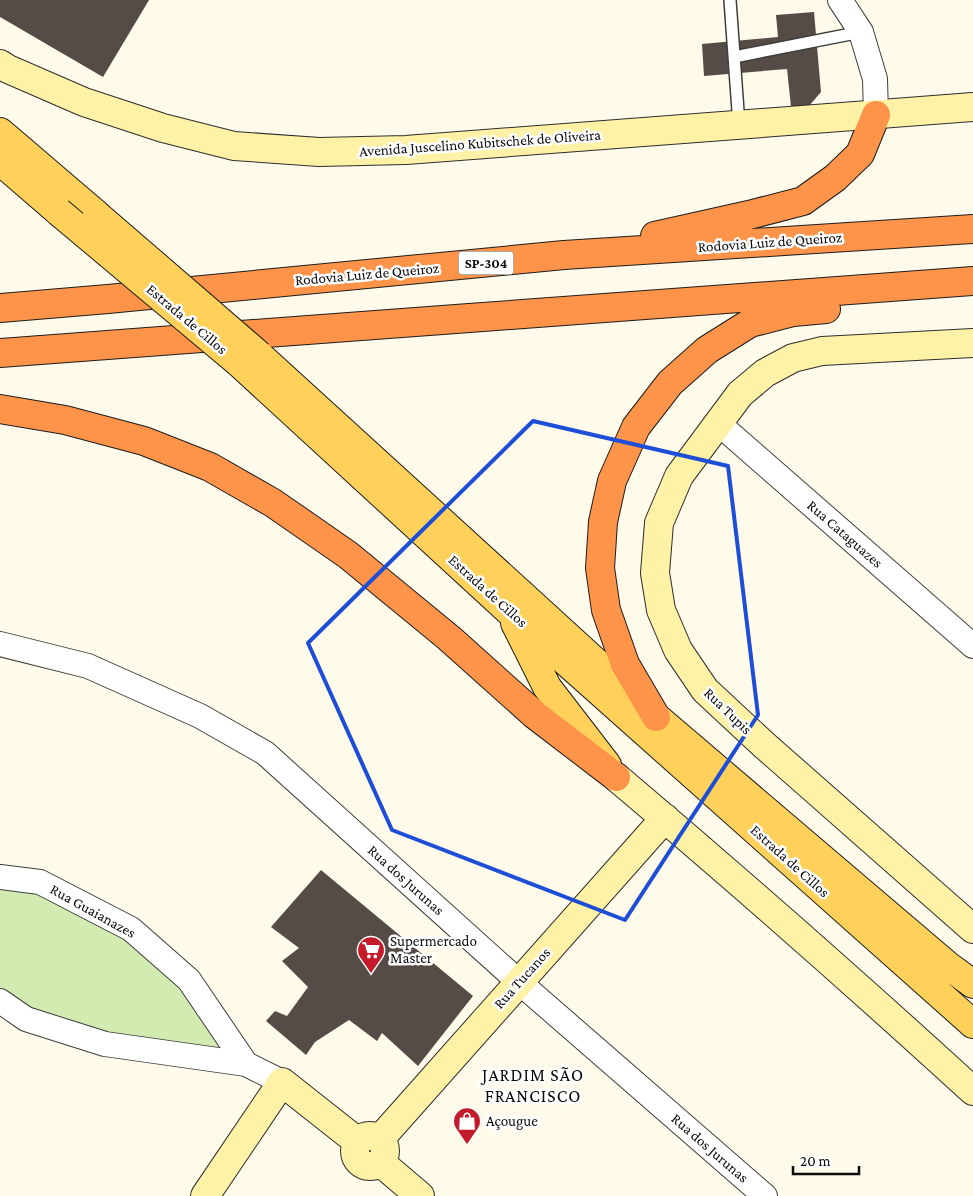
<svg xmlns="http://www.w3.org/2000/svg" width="973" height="1196" viewBox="0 0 973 1196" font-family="'Crimson Pro',serif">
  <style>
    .green { fill: #d2ebb1 }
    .building { fill: #554c47 }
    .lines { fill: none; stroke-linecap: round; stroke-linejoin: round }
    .lane-casing { stroke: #3e3e3e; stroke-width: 14 }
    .street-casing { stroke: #3e3e3e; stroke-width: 26 }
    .secondary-casing { stroke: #2d2d2d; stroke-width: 30 }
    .primary-casing { stroke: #1c1c1c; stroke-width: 30 }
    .highway-casing { stroke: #1c1c1c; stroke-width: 30 }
    .lane { stroke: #fff; stroke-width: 11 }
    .street { stroke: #fff; stroke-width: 24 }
    .secondary { stroke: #fff1a5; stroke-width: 28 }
    .primary { stroke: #ffd05a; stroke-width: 28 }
    .highway { stroke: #fe9449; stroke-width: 28 }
    .primary-bridge-casing { stroke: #1c1c1c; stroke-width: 30; stroke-linecap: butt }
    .primary-bridge { stroke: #ffd05a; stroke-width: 28 }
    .marked { fill: none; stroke: #1d4ed8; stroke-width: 4; stroke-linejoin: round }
    .labels { text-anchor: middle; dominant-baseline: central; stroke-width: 5; stroke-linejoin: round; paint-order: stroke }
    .shield { fill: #fff; stroke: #545454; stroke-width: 1 }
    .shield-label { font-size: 14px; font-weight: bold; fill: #0b0b0b }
    .street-label { font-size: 15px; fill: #0b0b0b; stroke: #fff }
    .poi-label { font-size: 15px; fill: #0b0b0b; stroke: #fff; text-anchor: start }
    .quarter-label { font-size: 18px; letter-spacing: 1px; fill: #0b0b0b; stroke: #fff }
  </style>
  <rect width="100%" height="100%" fill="#fffaea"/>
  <path class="green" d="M 0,877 L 131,929 L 246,1064 L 105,1044 L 0,1001 Z"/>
  <path class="building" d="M 0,0 L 149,0 L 103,77 L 0,17 Z
    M 814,12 L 821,92 L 809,106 L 791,107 L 787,69 L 704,76 L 702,44 L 778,37 L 776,15 Z
    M 321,870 L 473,996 L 418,1066 L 382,1033 L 377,1041 L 349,1020 L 315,1042 L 306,1055 L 266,1021 L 275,1011 L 287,1016 L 308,987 L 282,961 L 299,948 L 271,927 Z"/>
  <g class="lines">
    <g class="lane-casing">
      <path id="lane" d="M 730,0 L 739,125
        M 734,57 L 861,32"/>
    </g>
    <g class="street-casing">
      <path id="street" d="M 840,0 L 861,32 L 875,79 L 876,115
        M 718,423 L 973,646
        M 0,644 L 88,666 L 200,716 L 265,753 L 519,982 L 765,1196
        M 0,877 L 40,882 L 131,929 L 189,980 L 246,1064
        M 0,1001 L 26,1019 L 105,1044 L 246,1064 L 282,1082"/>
    </g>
    <g class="secondary-casing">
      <path id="secondary" d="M 0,64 L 8,69 L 84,102 L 163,128 L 234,146 L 319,152 L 406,150 L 973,107
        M 973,343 L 822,351 L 793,358 L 765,373 L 740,394 L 679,476 L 659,523 L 655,573 L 661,610 L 678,650 L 705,690 L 763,744 L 973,929
        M 616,777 C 737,879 856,984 973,1091
        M355 1151a15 15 0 1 1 30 0a15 15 0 1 1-30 0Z
        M 380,1139 L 665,818
        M 380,1162 L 420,1196
        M 205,1196 L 282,1082 L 358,1142"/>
    </g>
    <g class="primary-casing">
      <path id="primary" d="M 0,132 L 97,215
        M 0,161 L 59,212
        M 259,355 L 656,717 L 947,965 L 973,984
        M 238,362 L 509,611 L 973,1024
        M 515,623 L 547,687 L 607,765"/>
    </g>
    <g class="highway-casing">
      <path id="highway" d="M 655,236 L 749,215 L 803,201 L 835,178 L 860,154 L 876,115
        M 0,308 L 108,299 L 564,255 L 973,229
        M 0,353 C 324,330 649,303 973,281
        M 0,409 L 65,420 L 144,441 L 210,467 L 273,503 L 348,555 L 449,638 L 535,715 L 616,777
        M 656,717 L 625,664 L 606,610 L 600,568 L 603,522 L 612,481 L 636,427 L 670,383 L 707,350 L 750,323 L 793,312 L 826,309"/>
    </g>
    <use href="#lane" class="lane"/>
    <use href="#street" class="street"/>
    <use href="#secondary" class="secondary"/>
    <use href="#primary" class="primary"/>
    <use href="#highway" class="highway"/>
    <g class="primary-bridge-casing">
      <path id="primary-bridge" d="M 59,212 L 238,362
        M 97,215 L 259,355"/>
    </g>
    <use href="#primary-bridge" class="primary-bridge"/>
  </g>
  <path class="marked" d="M 533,421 L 728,466 L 758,715 L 625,920 L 392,830 L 308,643 Z"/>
  <defs>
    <g id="supermarket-pin" transform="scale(1.4375)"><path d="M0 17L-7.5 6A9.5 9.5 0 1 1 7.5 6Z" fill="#c31b2a" stroke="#fff"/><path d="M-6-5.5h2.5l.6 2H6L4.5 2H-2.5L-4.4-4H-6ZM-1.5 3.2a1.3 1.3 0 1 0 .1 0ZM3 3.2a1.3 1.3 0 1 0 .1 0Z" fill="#fff"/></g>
    <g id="shop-pin" transform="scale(1.4375)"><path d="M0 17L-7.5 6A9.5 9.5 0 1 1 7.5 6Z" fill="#c31b2a" stroke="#fff"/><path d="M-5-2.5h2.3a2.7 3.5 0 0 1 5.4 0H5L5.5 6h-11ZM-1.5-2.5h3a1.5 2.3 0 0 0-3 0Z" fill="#fff"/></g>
  </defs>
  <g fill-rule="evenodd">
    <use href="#supermarket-pin" x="371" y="950"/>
    <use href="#shop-pin" x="467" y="1121"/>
  </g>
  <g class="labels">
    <rect class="shield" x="458.5" y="251.5" width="55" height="23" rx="4"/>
    <g class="shield-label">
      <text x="486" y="263">SP-304</text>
    </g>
    <g class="street-label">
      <text transform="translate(480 143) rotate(-4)">Avenida Juscelino Kubitschek de Oliveira</text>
      <text transform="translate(770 242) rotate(-4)">Rodovia Luiz de Queiroz</text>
      <text transform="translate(367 274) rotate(-5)">Rodovia Luiz de Queiroz</text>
      <text transform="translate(187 319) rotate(40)">Estrada de Cillos</text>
      <text transform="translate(845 534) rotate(41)">Rua Cataguazes</text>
      <text transform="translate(488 591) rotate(42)">Estrada de Cillos</text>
      <text transform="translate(728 711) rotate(44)">Rua Tupis</text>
      <text transform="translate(790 861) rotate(42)">Estrada de Cillos</text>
      <text transform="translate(406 880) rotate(42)">Rua dos Jurunas</text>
      <text transform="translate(93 911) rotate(29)">Rua Guaianazes</text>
      <text transform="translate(522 978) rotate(-48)">Rua Tucanos</text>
      <text transform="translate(710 1148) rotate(41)">Rua dos Jurunas</text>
    </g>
    <g class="poi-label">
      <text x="390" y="941">Supermercado<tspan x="390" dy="17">Master</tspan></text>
      <text x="486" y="1121">Açougue</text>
    </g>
    <g class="quarter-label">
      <text x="533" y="1075">JARDIM SÃO<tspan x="533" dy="21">FRANCISCO</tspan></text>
    </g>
  </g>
  <path d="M793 1166v8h66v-8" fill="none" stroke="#0b0b0b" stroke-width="2.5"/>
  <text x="800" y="1166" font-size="15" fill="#0b0b0b" stroke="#ffffff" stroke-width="4" paint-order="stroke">20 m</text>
</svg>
